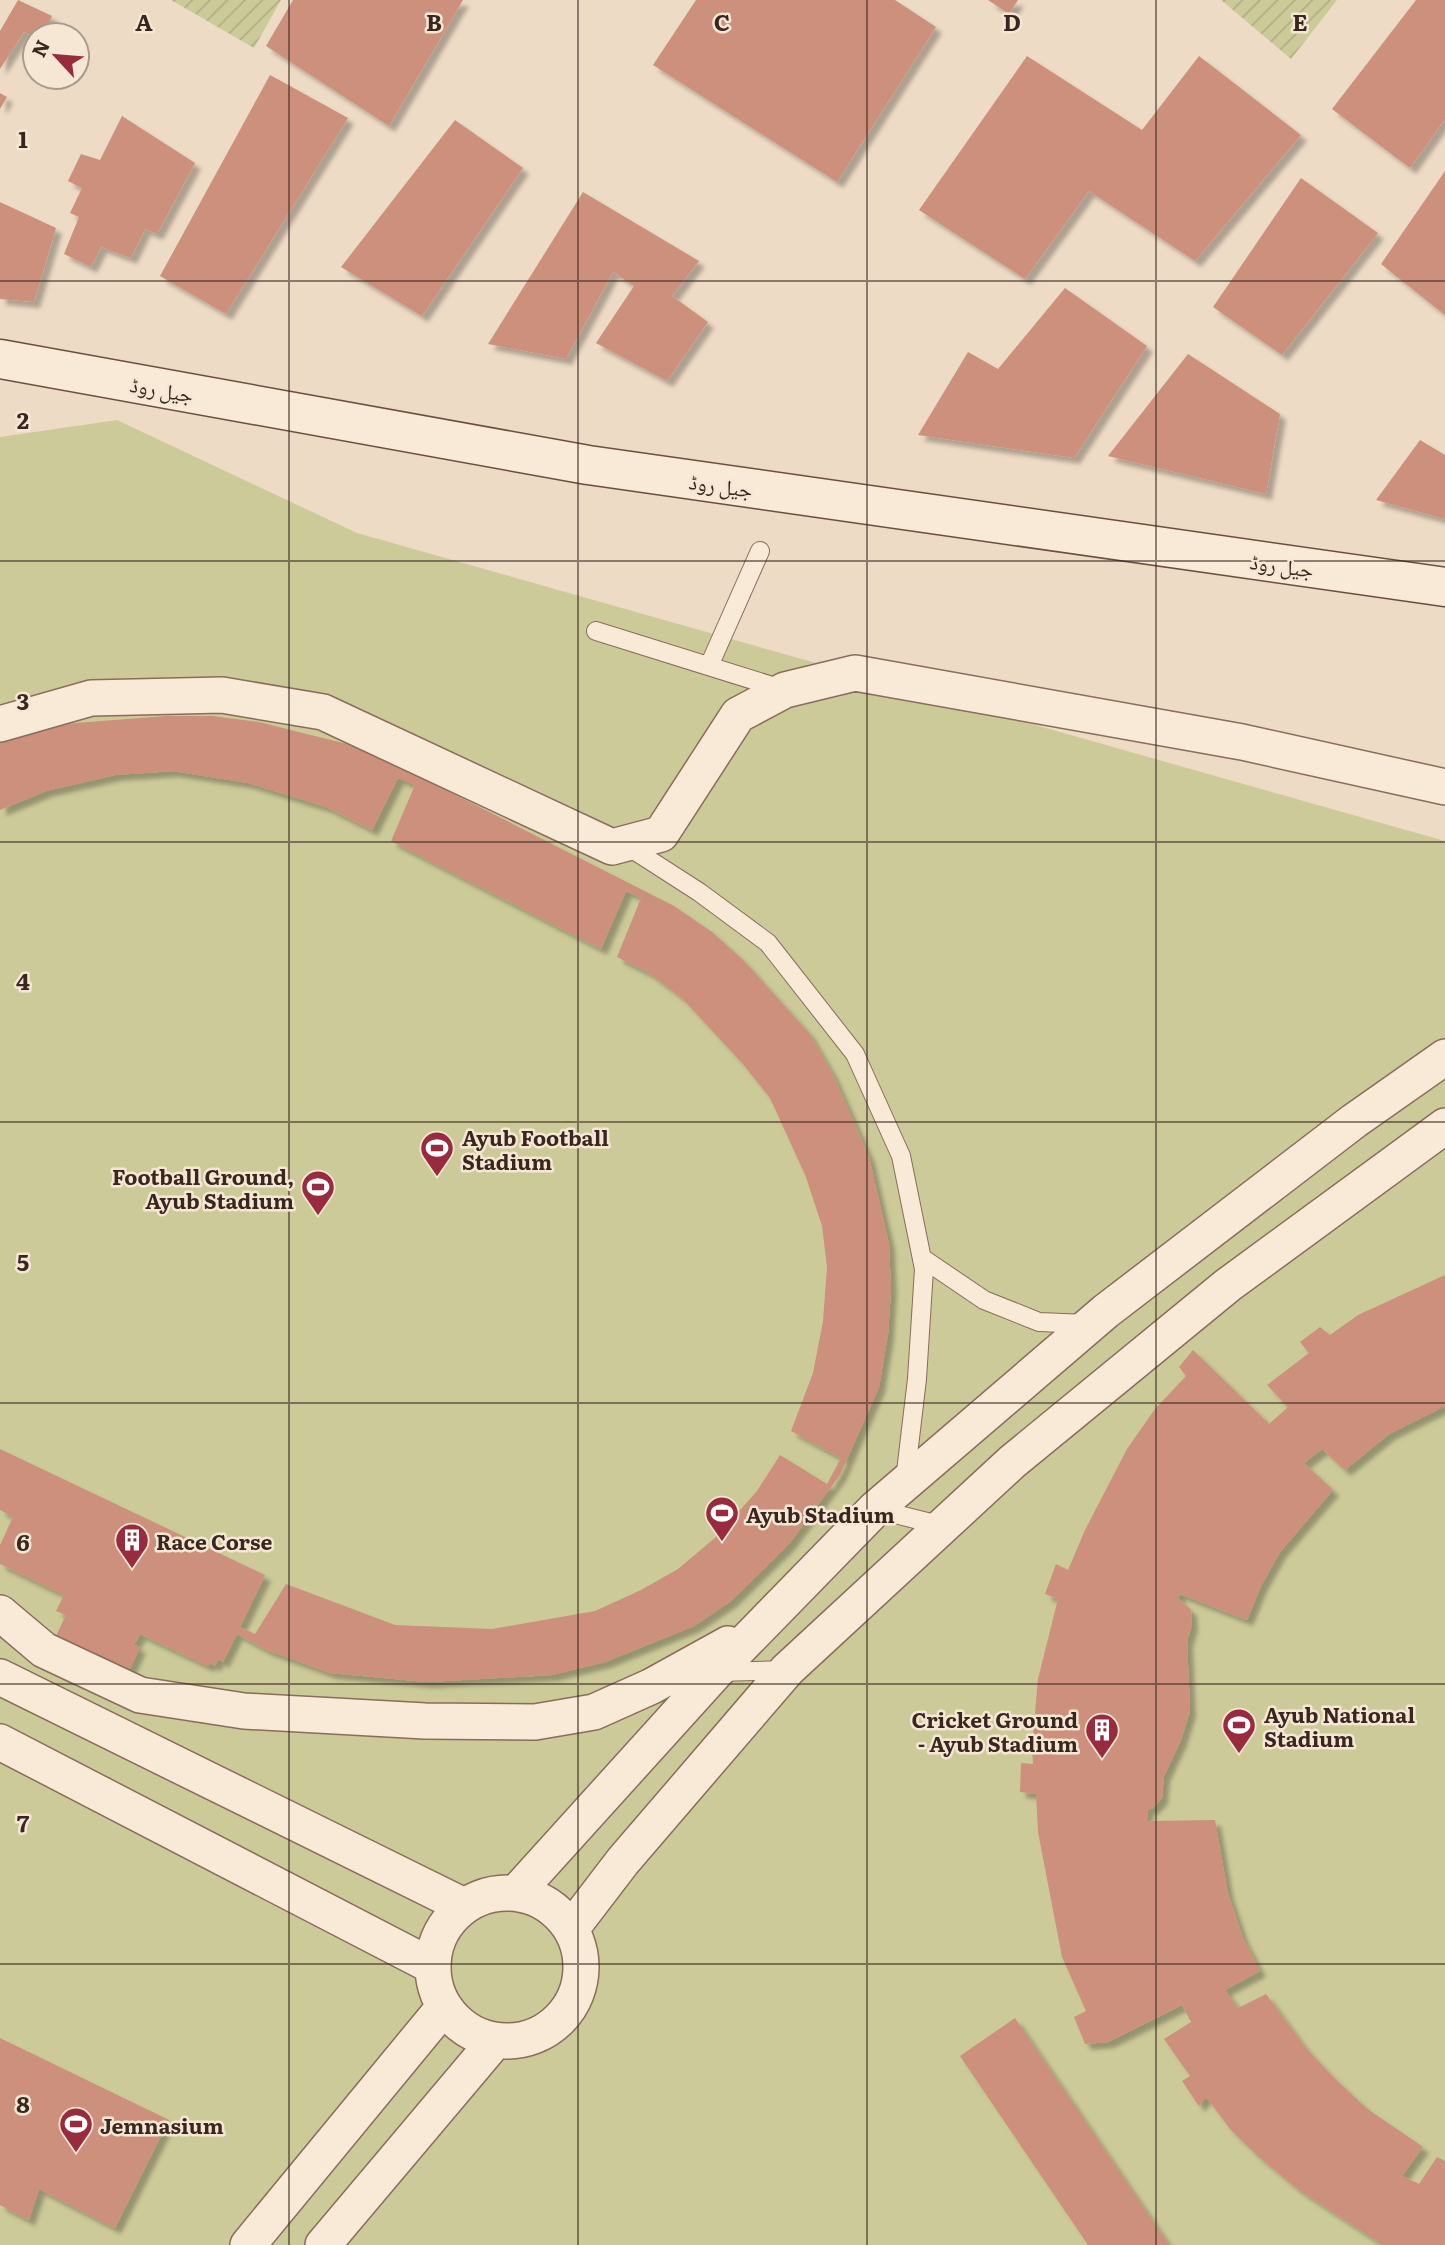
<svg xmlns="http://www.w3.org/2000/svg" width="1445" height="2245" viewBox="0 0 1445 2245" font-family="Literata,'Noto Naskh Arabic',serif">
  <style>
    .garden { fill: url(#garden-furrows) }
    .pitch { fill: #cdca99 }
    .building { fill: #cc907b; filter: url(#shadow) }
    .lines { fill: none; stroke-linecap: round; stroke-linejoin: round }
    .lane-casing { stroke: #896c5b; stroke-width: 20 }
    .street-casing { stroke: #896c5b; stroke-width: 38 }
    .secondary-casing { stroke: #6b4e3e; stroke-width: 41 }
    .lane { stroke: #f9ead8; stroke-width: 18 }
    .street { stroke: #f9ead8; stroke-width: 35 }
    .secondary { stroke: #f9ead8; stroke-width: 38 }
    .grid { fill: none; stroke: #39271f; stroke-width: 2; stroke-opacity: 0.55 }
    .labels { text-anchor: middle; dominant-baseline: central; stroke-width: 5; stroke-linejoin: round; paint-order: stroke }
    .street-label { font-size: 21px; fill: #39271f; stroke: #f6e7d5 }
    .poi-label { font-size: 21px; font-weight: bold; fill: #39271f; stroke: #f6e7d5; text-anchor: start }
    .grid-label { font-size: 23px; text-anchor: middle; font-weight: bold; fill: #39271f; stroke: #f6e7d5; stroke-width: 5; stroke-linejoin: round; paint-order: stroke }
  </style>
  <defs>
    <pattern id="garden-furrows" width="10" height="10" patternUnits="userSpaceOnUse" patternTransform="scale(1.75)"><rect width="10" height="10" fill="#cdca99"/><path d="M-1 1l2-2M0 10L10 0M9 11l2-2" fill="none" stroke="#b1ae83"/></pattern>
    <filter id="shadow"><feDropShadow dx="6" dy="6" stdDeviation="2" flood-color="#0004"/></filter>
  </defs>
  <rect width="100%" height="100%" fill="#eedbc5"/>
  <path class="garden" d="M 171,0 L 281,0 L 254,48 Z
    M 1221,0 L 1337,0 L 1291,59 Z"/>
  <path class="pitch" d="M 117,420 L 357,533 L 1445,841 L 1445,2245 L 0,2245 L 0,437 Z"/>
  <path class="building" d="M 18,0 L 52,16 L 43,35 L 35,37 L 24,32 L 0,69 L 0,31 Z
    M 293,0 L 463,0 L 389,126 L 266,46 Z
    M 696,0 L 895,0 L 936,27 L 837,182 L 653,65 Z
    M 988,0 L 1018,0 L 1009,14 Z
    M 1416,0 L 1445,0 L 1445,119 L 1410,168 L 1332,109 Z
    M 1027,56 L 1142,130 L 1199,56 L 1301,135 L 1195,261 L 1089,191 L 1025,279 L 919,210 Z
    M 270,75 L 348,118 L 226,314 L 160,276 Z
    M 0,93 L 7,97 L 0,109 Z
    M 122,116 L 195,163 L 157,234 L 145,229 L 131,258 L 101,247 L 91,267 L 64,254 L 79,217 L 70,213 L 82,188 L 68,181 L 81,154 L 100,160 Z
    M 455,120 L 523,168 L 422,316 L 341,267 Z
    M 1445,171 L 1445,315 L 1381,264 Z
    M 1301,178 L 1378,233 L 1282,355 L 1213,307 Z
    M 583,192 L 699,261 L 672,296 L 708,322 L 667,381 L 596,343 L 634,286 L 613,272 L 566,359 L 488,344 Z
    M 0,202 L 56,228 L 34,302 L 0,299 Z
    M 1065,288 L 1147,346 L 1074,458 L 918,435 L 968,352 L 998,369 Z
    M 1188,354 L 1280,414 L 1266,494 L 1108,456 Z
    M 1420,440 L 1445,455 L 1445,519 L 1376,500 Z
    M 167,716 L 212,716 L 259,722 L 347,744 L 389,761 L 674,906 L 712,932 L 743,960 L 809,1033 L 833,1075 L 869,1157 L 889,1244 L 891,1289 L 888,1334 L 879,1387 L 840,1475 L 789,1544 L 731,1601 L 694,1626 L 605,1662 L 552,1675 L 427,1682 L 330,1673 L 267,1650 L 237,1634 L 223,1662 L 218,1659 L 215,1666 L 210,1663 L 208,1666 L 140,1634 L 134,1645 L 140,1647 L 128,1673 L 55,1638 L 66,1615 L 56,1611 L 64,1595 L 0,1564 L 0,1545 L 13,1517 L 0,1510 L 0,1449 L 265,1575 L 240,1627 L 255,1634 L 286,1584 L 395,1625 L 492,1629 L 595,1611 L 641,1590 L 678,1569 L 716,1537 L 757,1491 L 780,1455 L 827,1484 L 841,1458 L 791,1431 L 813,1373 L 823,1321 L 827,1267 L 822,1226 L 806,1177 L 770,1098 L 743,1064 L 682,998 L 649,973 L 617,957 L 641,898 L 626,891 L 601,949 L 391,841 L 415,785 L 398,778 L 372,830 L 326,807 L 248,783 L 173,771 L 115,775 L 46,791 L 0,810 L 0,743 L 29,732 L 75,723 Z
    M 1445,1275 L 1445,1406 L 1389,1434 L 1345,1470 L 1322,1449 L 1304,1463 L 1333,1490 L 1280,1552 L 1261,1586 L 1247,1620 L 1180,1594 L 1178,1598 L 1191,1610 L 1192,1625 L 1187,1641 L 1190,1711 L 1181,1740 L 1164,1776 L 1162,1798 L 1153,1808 L 1147,1810 L 1148,1821 L 1215,1820 L 1228,1894 L 1243,1938 L 1260,1971 L 1225,1990 L 1238,2008 L 1266,1994 L 1304,2046 L 1332,2076 L 1366,2108 L 1423,2147 L 1402,2176 L 1419,2184 L 1437,2157 L 1445,2161 L 1445,2245 L 1383,2245 L 1299,2190 L 1260,2158 L 1231,2130 L 1206,2097 L 1199,2106 L 1182,2081 L 1190,2076 L 1164,2039 L 1191,2022 L 1182,2005 L 1108,2042 L 1085,2044 L 1074,2017 L 1086,2011 L 1062,1957 L 1038,1832 L 1036,1794 L 1020,1792 L 1021,1763 L 1033,1764 L 1032,1747 L 1038,1679 L 1058,1599 L 1045,1594 L 1056,1564 L 1068,1570 L 1085,1530 L 1127,1449 L 1155,1409 L 1186,1376 L 1179,1367 L 1193,1350 L 1269,1424 L 1288,1407 L 1267,1385 L 1309,1353 L 1300,1342 L 1320,1327 L 1330,1335 L 1358,1315 Z
    M 1015,2018 L 1169,2245 L 1088,2245 L 960,2056 Z
    M 0,2038 L 169,2120 L 115,2228 L 39,2189 L 29,2220 L 0,2205 Z"/>
  <g class="lines">
    <g class="lane-casing">
      <path id="lane" d="M 596,631 L 785,690
        M 709,666 L 760,551
        M 626,845 L 699,892 L 768,943 L 855,1054 L 901,1156 L 924,1269 L 917,1379 L 905,1480
        M 922,1258 L 984,1300 L 1039,1322 L 1087,1324
        M 875,1509 L 943,1526
        M 717,1672 L 787,1670"/>
    </g>
    <g class="street-casing">
      <path id="street" d="M 0,724 L 91,698 L 222,695 L 323,712 L 612,847 L 661,834 L 738,715 L 785,690 L 855,673 L 1242,742 L 1445,787
        M 0,1613 L 44,1650 L 140,1695 L 244,1711 L 425,1721 L 535,1722 L 594,1712 L 652,1686 L 728,1644
        M 0,1677 L 464,1906
        M 0,1742 L 432,1966
        M433 1967a74 74 0 1 1 148 0a74 74 0 1 1-148 0Z
        M 516,1893 L 715,1673 L 875,1509 L 1106,1311 L 1354,1121 L 1445,1057
        M 571,1929 L 623,1861 L 787,1670 L 1012,1462 L 1228,1285 L 1445,1126
        M 248,2245 L 444,2007
        M 323,2245 L 495,2041"/>
    </g>
    <g class="secondary-casing">
      <path id="secondary" d="M 0,359 L 588,465 L 1445,587"/>
    </g>
    <use href="#lane" class="lane"/>
    <use href="#street" class="street"/>
    <use href="#secondary" class="secondary"/>
  </g>
  <path class="grid" d="M 289,0 L 289,2245M 578,0 L 578,2245M 867,0 L 867,2245M 1156,0 L 1156,2245M 0,281 L 1445,281M 0,561 L 1445,561M 0,842 L 1445,842M 0,1122 L 1445,1122M 0,1403 L 1445,1403M 0,1684 L 1445,1684M 0,1964 L 1445,1964"/>
  <defs>
    <g id="stadium-pin" transform="scale(1.75)"><path d="M0 17L-7.5 6A9.5 9.5 0 1 1 7.5 6Z" fill="#982b3d" stroke="#f6e7d5"/><path d="M0-5a6.5 5 0 1 0 0 10a6.5 5 0 1 0 0-10ZM-3.5-1.8h7v3.6h-7Z" fill="#fff"/></g>
    <g id="building-pin" transform="scale(1.75)"><path d="M0 17L-7.5 6A9.5 9.5 0 1 1 7.5 6Z" fill="#982b3d" stroke="#f6e7d5"/><path d="M-4-6H4V6H1V3H-1V6H-4ZM-2.5-4.3h1.7v1.8h-1.7ZM.8-4.3h1.7v1.8H.8ZM-2.5-1h1.7V.8h-1.7ZM.8-1h1.7V.8H.8Z" fill="#fff"/></g>
  </defs>
  <g fill-rule="evenodd">
    <use href="#stadium-pin" x="437" y="1148"/>
    <use href="#stadium-pin" x="318" y="1187"/>
    <use href="#stadium-pin" x="722" y="1513"/>
    <use href="#building-pin" x="132" y="1540"/>
    <use href="#stadium-pin" x="1239" y="1725"/>
    <use href="#building-pin" x="1102" y="1730"/>
    <use href="#stadium-pin" x="76" y="2124"/>
  </g>
  <g class="labels">
    <g class="street-label">
      <text transform="translate(162 388) rotate(10)">جیل روڈ</text>
      <text transform="translate(721 484) rotate(8)">جیل روڈ</text>
      <text transform="translate(1282 564) rotate(8)">جیل روڈ</text>
    </g>
    <g class="poi-label">
      <text x="462" y="1136">Ayub Football<tspan x="462" dy="24">Stadium</tspan></text>
      <text x="294" y="1175" text-anchor="end">Football Ground,<tspan x="294" dy="24">Ayub Stadium</tspan></text>
      <text x="746" y="1513">Ayub Stadium</text>
      <text x="156" y="1540">Race Corse</text>
      <text x="1264" y="1713">Ayub National<tspan x="1264" dy="24">Stadium</tspan></text>
      <text x="1078" y="1718" text-anchor="end">Cricket Ground<tspan x="1078" dy="24">- Ayub Stadium</tspan></text>
      <text x="100" y="2124">Jemnasium</text>
    </g>
  </g>
  <g class="grid-label">
    <text x="144" y="31">A</text>
    <text x="434" y="31">B</text>
    <text x="722" y="31">C</text>
    <text x="1012" y="31">D</text>
    <text x="1300" y="31">E</text>
    <text x="23" y="148">1</text>
    <text x="23" y="429">2</text>
    <text x="23" y="710">3</text>
    <text x="23" y="990">4</text>
    <text x="23" y="1271">5</text>
    <text x="23" y="1551">6</text>
    <text x="23" y="1832">7</text>
    <text x="23" y="2113">8</text>
  </g>
  <g transform="translate(56 56) rotate(296)"><circle r="33" fill="#f6e7d5" stroke="#aa9a8c" stroke-width="2"/>
  <path d="M0-5L12 26L0 18L-12 26Z" fill="#982b3d"/>
  <text y="-10" font-size="19" font-weight="bold" text-anchor="middle" fill="#39271f">N</text>
  </g>
</svg>
